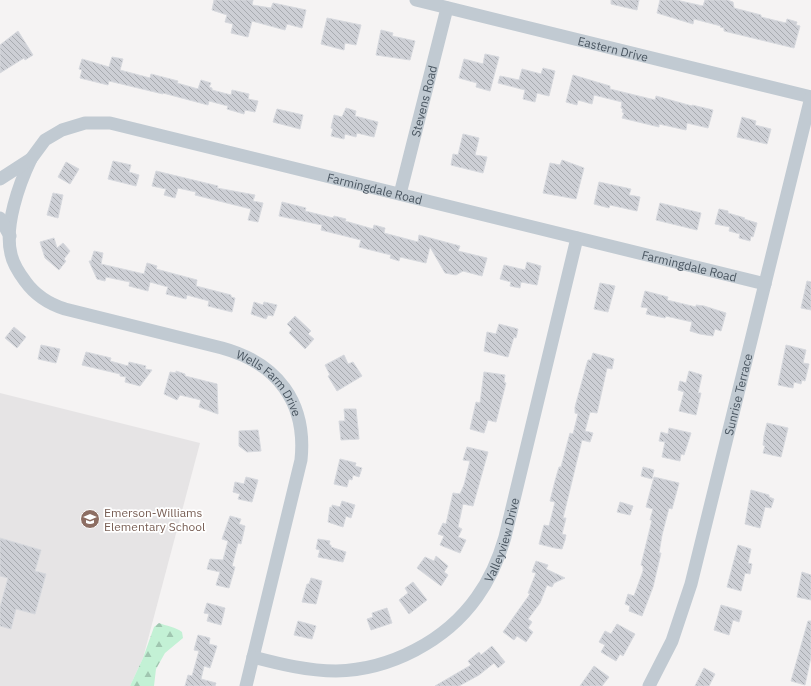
<svg xmlns="http://www.w3.org/2000/svg" width="811" height="686" viewBox="0 0 811 686" font-family="'IBM Plex Sans',sans-serif">
  <style>
    .education { fill: #e6e4e5 }
    .forest { fill: url(#forest-firs) }
    .building { fill: url(#building-back-hatch); stroke: #d7d9de }
    .lines { fill: none; stroke-linecap: round; stroke-linejoin: round }
    .street { stroke: #c1cad2; stroke-width: 13 }
    .labels { text-anchor: middle; dominant-baseline: central; stroke-width: 3.5; stroke-linejoin: round; paint-order: stroke }
    .street-label { font-size: 12px; fill: #4a5661; stroke: #fff }
    .education-label { font-size: 12px; fill: #785e54; stroke: #fff; text-anchor: start }
  </style>
  <defs>
    <pattern id="forest-firs" width="22" height="20" patternUnits="userSpaceOnUse"><rect width="22" height="20" fill="#c3f1d5"/><path d="M5 1l3.5 6h-7zM16 11l3.5 6h-7z" fill="#a0c6b0"/></pattern>
    <pattern id="building-back-hatch" width="6" height="6" patternUnits="userSpaceOnUse"><rect width="6" height="6" fill="#cdcfd5"/><path d="M-1 5l2 2M0 0l6 6M5-1l2 2" fill="none" stroke="#a8abb0"/></pattern>
  </defs>
  <rect width="100%" height="100%" fill="#f5f3f3"/>
  <path class="education" d="M 0,393 L 200,443 L 143,658 L 130,686 L 0,686 Z"/>
  <path class="forest" d="M 159,623 C 166,626 176,627 182,632 L 183,638 L 165,653 L 156,669 L 154,686 L 130,686 L 143,658 L 154,627 Z"/>
  <path class="building" d="M 214,0 L 253,0 L 252,5 L 271,8 L 273,3 L 306,10 L 302,28 L 287,24 L 285,30 L 252,21 L 248,37 L 231,33 L 233,24 L 225,22 L 227,15 L 212,10 Z
    M 611,0 L 639,0 L 637,10 L 611,4 Z
    M 660,0 L 676,0 L 703,6 L 705,0 L 727,0 L 733,2 L 734,8 L 761,15 L 761,17 L 786,23 L 787,19 L 797,22 L 796,25 L 800,26 L 794,48 L 724,31 L 724,28 L 720,27 L 721,26 L 694,19 L 693,24 L 657,13 Z
    M 327,18 L 361,25 L 356,45 L 345,43 L 344,50 L 321,44 Z
    M 381,30 L 393,33 L 392,36 L 415,41 L 410,60 L 376,55 Z
    M 18,31 L 33,55 L 25,60 L 24,58 L 0,73 L 0,45 Z
    M 485,54 L 499,57 L 490,91 L 476,87 L 477,83 L 459,78 L 464,59 L 483,64 Z
    M 112,57 L 123,59 L 120,70 L 150,78 L 151,74 L 178,81 L 177,83 L 198,89 L 201,80 L 211,83 L 209,87 L 212,88 L 212,90 L 231,95 L 232,90 L 249,94 L 248,99 L 258,101 L 255,112 L 245,110 L 244,114 L 227,109 L 228,106 L 209,101 L 208,105 L 163,93 L 163,94 L 109,81 L 108,85 L 80,78 L 82,70 L 79,69 L 82,59 L 109,67 Z
    M 543,68 L 555,71 L 549,96 L 537,93 L 535,102 L 523,99 L 525,90 L 498,83 L 500,76 L 519,80 L 522,69 L 541,74 Z
    M 573,75 L 610,86 L 610,89 L 655,100 L 656,96 L 692,106 L 692,105 L 713,110 L 708,128 L 687,123 L 686,130 L 659,124 L 659,127 L 622,118 L 624,113 L 622,112 L 623,109 L 621,108 L 622,102 L 594,95 L 592,104 L 578,100 L 577,105 L 566,102 Z
    M 346,108 L 356,111 L 355,116 L 378,122 L 374,137 L 357,133 L 356,137 L 345,134 L 344,139 L 331,136 L 333,129 L 331,128 L 334,115 L 342,117 Z
    M 277,109 L 303,115 L 300,129 L 273,122 Z
    M 742,117 L 756,121 L 755,125 L 771,129 L 767,144 L 737,137 Z
    M 463,134 L 479,138 L 475,155 L 487,157 L 483,173 L 451,165 L 453,154 L 458,155 Z
    M 562,160 L 584,168 L 576,199 L 543,193 L 550,163 L 560,165 Z
    M 113,161 L 131,165 L 129,172 L 139,175 L 136,186 L 108,179 Z
    M 66,162 L 79,169 L 70,184 L 58,177 Z
    M 156,171 L 218,186 L 217,188 L 255,195 L 253,201 L 263,203 L 258,222 L 248,220 L 251,209 L 195,195 L 196,192 L 178,188 L 175,198 L 164,195 L 166,189 L 152,186 Z
    M 599,182 L 631,189 L 629,195 L 640,197 L 637,211 L 610,205 L 609,208 L 594,204 Z
    M 53,193 L 63,195 L 58,218 L 47,215 Z
    M 282,202 L 306,208 L 305,211 L 333,218 L 334,216 L 346,219 L 345,221 L 373,229 L 374,225 L 385,228 L 384,233 L 418,242 L 419,235 L 460,246 L 458,251 L 487,258 L 482,276 L 463,271 L 456,275 L 445,273 L 430,247 L 426,263 L 400,257 L 399,261 L 390,258 L 391,255 L 359,247 L 361,240 L 321,230 L 322,225 L 279,216 Z
    M 660,203 L 701,213 L 697,230 L 656,220 Z
    M 719,209 L 728,211 L 728,213 L 745,218 L 744,219 L 757,223 L 753,237 L 751,236 L 750,241 L 739,238 L 740,234 L 729,231 L 730,227 L 715,224 Z
    M 54,238 L 57,248 L 63,243 L 70,251 L 64,259 L 66,261 L 59,270 L 45,258 L 40,242 Z
    M 94,251 L 103,253 L 101,264 L 144,274 L 147,263 L 157,266 L 156,269 L 197,280 L 196,286 L 231,295 L 231,297 L 235,298 L 232,312 L 208,306 L 209,301 L 187,295 L 186,299 L 166,294 L 168,287 L 150,282 L 148,291 L 129,286 L 130,282 L 106,277 L 105,281 L 97,279 L 89,261 L 91,261 Z
    M 527,262 L 541,266 L 537,285 L 521,282 L 520,288 L 510,286 L 511,282 L 500,279 L 504,265 L 525,270 Z
    M 807,281 L 811,282 L 811,310 L 801,308 Z
    M 600,283 L 615,286 L 608,312 L 594,309 Z
    M 645,291 L 668,297 L 667,300 L 696,307 L 696,305 L 704,306 L 726,313 L 721,331 L 715,329 L 713,336 L 700,334 L 690,331 L 692,322 L 666,316 L 665,318 L 646,314 L 648,308 L 641,307 Z
    M 254,302 L 263,305 L 264,302 L 277,305 L 273,316 L 268,315 L 266,319 L 251,314 Z
    M 295,316 L 311,331 L 308,334 L 314,339 L 305,349 L 289,333 L 292,329 L 287,324 Z
    M 499,324 L 518,329 L 516,338 L 514,337 L 508,357 L 484,351 L 487,332 L 496,334 Z
    M 14,327 L 26,337 L 17,348 L 5,338 Z
    M 41,345 L 60,349 L 56,363 L 38,359 Z
    M 786,345 L 806,350 L 803,363 L 809,364 L 805,381 L 802,380 L 801,384 L 794,382 L 793,388 L 778,385 Z
    M 86,352 L 111,358 L 110,361 L 128,366 L 129,362 L 146,366 L 145,369 L 152,370 L 140,386 L 125,382 L 126,377 L 120,376 L 120,374 L 82,365 Z
    M 593,353 L 614,359 L 612,369 L 607,368 L 597,413 L 590,412 L 585,431 L 593,433 L 590,442 L 582,440 L 563,518 L 566,518 L 562,534 L 566,535 L 565,540 L 562,549 L 555,548 L 539,544 L 544,525 L 549,526 L 555,502 L 550,501 L 555,481 L 559,467 L 561,467 L 570,433 L 573,434 L 578,414 L 575,413 L 575,407 L 587,363 L 588,360 L 591,360 Z
    M 344,355 L 348,364 L 353,362 L 362,376 L 337,391 L 328,376 L 330,375 L 325,365 Z
    M 176,371 L 185,374 L 185,376 L 217,384 L 218,414 L 199,407 L 201,400 L 180,395 L 177,400 L 164,394 L 170,372 L 176,373 Z
    M 689,371 L 702,375 L 698,393 L 701,393 L 696,415 L 679,411 L 684,392 L 678,390 L 680,381 L 686,383 Z
    M 484,372 L 505,375 L 504,382 L 506,383 L 496,422 L 488,420 L 484,433 L 470,429 L 476,402 L 480,403 Z
    M 344,409 L 356,409 L 359,439 L 341,440 L 339,421 L 345,421 Z
    M 767,423 L 788,428 L 781,457 L 763,453 L 765,446 L 763,445 L 764,436 Z
    M 669,428 L 691,433 L 684,455 L 681,454 L 680,461 L 662,457 L 665,442 L 659,441 L 661,432 L 668,434 Z
    M 258,430 L 261,451 L 247,452 L 239,446 L 239,431 Z
    M 467,447 L 488,452 L 473,506 L 463,504 L 458,527 L 462,529 L 458,537 L 466,540 L 460,553 L 440,545 L 444,536 L 438,534 L 443,523 L 446,524 L 453,493 L 460,494 L 464,485 L 470,461 L 463,460 Z
    M 340,459 L 356,463 L 355,466 L 362,468 L 359,477 L 353,475 L 352,480 L 349,479 L 347,487 L 334,484 Z
    M 643,467 L 654,470 L 652,479 L 641,476 Z
    M 246,477 L 258,480 L 252,502 L 238,499 L 240,494 L 233,492 L 235,482 L 244,484 Z
    M 654,477 L 679,483 L 672,509 L 669,508 L 662,535 L 659,553 L 661,553 L 653,587 L 642,616 L 629,611 L 630,606 L 625,604 L 628,594 L 634,596 L 643,571 L 643,566 L 641,565 L 652,520 L 650,520 L 653,509 L 646,507 Z
    M 751,490 L 769,495 L 769,497 L 774,499 L 771,508 L 765,507 L 760,528 L 745,524 Z
    M 342,501 L 355,505 L 351,518 L 346,516 L 343,527 L 328,522 L 330,507 L 332,508 L 332,505 L 340,507 Z
    M 620,502 L 633,506 L 630,515 L 617,512 Z
    M 230,516 L 241,519 L 239,524 L 245,526 L 241,544 L 238,543 L 232,566 L 235,567 L 229,588 L 216,585 L 220,572 L 207,569 L 210,559 L 223,560 L 228,541 L 222,539 Z
    M 0,538 L 41,550 L 35,571 L 46,574 L 35,614 L 16,609 L 11,629 L 0,626 L 0,607 L 8,578 L 0,576 Z
    M 318,539 L 330,541 L 329,545 L 331,545 L 331,547 L 346,552 L 343,562 L 318,557 L 320,550 L 316,549 Z
    M 738,545 L 751,549 L 748,563 L 752,564 L 750,574 L 745,573 L 741,591 L 727,587 Z
    M 436,556 L 448,566 L 444,572 L 448,575 L 441,586 L 417,568 L 425,557 L 434,561 Z
    M 536,561 L 548,565 L 546,569 L 565,578 L 554,583 L 552,587 L 547,585 L 540,603 L 528,619 L 532,622 L 528,628 L 533,632 L 526,642 L 517,636 L 514,640 L 503,632 L 530,594 L 528,593 L 536,573 L 532,572 Z
    M 802,572 L 811,575 L 811,600 L 797,597 Z
    M 311,578 L 322,581 L 316,604 L 302,602 L 307,584 L 309,584 Z
    M 413,582 L 427,600 L 409,614 L 399,600 L 408,593 L 405,588 Z
    M 207,603 L 225,608 L 221,625 L 207,621 L 209,614 L 204,613 Z
    M 721,605 L 742,611 L 739,622 L 733,620 L 729,635 L 714,630 Z
    M 387,608 L 392,623 L 371,630 L 367,619 L 373,617 L 372,613 Z
    M 298,621 L 316,626 L 312,639 L 294,635 Z
    M 808,621 L 811,621 L 811,657 L 805,685 L 791,681 Z
    M 617,624 L 635,634 L 623,656 L 620,654 L 616,661 L 601,652 L 605,645 L 599,642 L 605,631 L 611,634 Z
    M 198,635 L 210,638 L 209,644 L 217,646 L 210,668 L 204,666 L 201,679 L 216,683 L 215,686 L 185,686 L 188,675 L 192,676 L 199,651 L 194,650 Z
    M 492,646 L 505,662 L 498,668 L 494,663 L 479,675 L 459,686 L 435,686 L 471,665 L 468,661 L 479,652 L 481,655 Z
    M 594,666 L 609,677 L 602,686 L 580,686 Z
    M 704,668 L 715,674 L 709,686 L 695,686 Z"/>
  <g class="lines">
    <g class="street">
      <path id="s1" d="M 416,0 L 811,97"/>
      <path id="s2" d="M 31,159 C 19,184 4,226 11,254 C 13,264 19,273 25,281 C 35,295 49,304 65,309 L 222,348 C 277,363 307,402 301,460 L 246,686"/>
      <path id="s3" d="M 0,179 L 31,159 L 45,140 L 62,130 L 85,123 L 110,123 L 765,284"/>
      <path id="s4" d="M 400,194 L 447,8"/>
      <path d="M 0,218 L 10,236"/>
      <path id="s5" d="M 253,657 C 280,664 308,671 336,671 C 390,670 446,641 477,597 C 490,579 499,558 505,537 L 577,238"/>
      <path id="s6" d="M 649,686 L 672,641 L 691,584 L 811,97"/>
    </g>
  </g>
  <defs>
    <g id="school-disc" transform="scale(1)"><circle r="9.5" fill="#8d6e63" stroke="#fff"/><path d="M0-5L7-2L0 1L-7-2ZM-4 1L0 2.5L4 1V4Q0 6-4 4Z" fill="#fff"/></g>
  </defs>
  <g fill-rule="evenodd">
    <use href="#school-disc" x="90" y="519"/>
  </g>
  <g class="labels">
    <g class="street-label">
      <text stroke="none"><textPath href="#s1" startOffset="203">Eastern Drive</textPath></text>
      <text stroke="none"><textPath href="#s4" startOffset="96">Stevens Road</textPath></text>
      <text stroke="none"><textPath href="#s3" startOffset="402">Farmingdale Road</textPath></text>
      <text stroke="none"><textPath href="#s3" startOffset="726">Farmingdale Road</textPath></text>
      <text stroke="none"><textPath href="#s2" startOffset="402">Wells Farm Drive</textPath></text>
      <text stroke="none"><textPath href="#s6" startOffset="306">Sunrise Terrace</textPath></text>
      <text stroke="none"><textPath href="#s5" startOffset="312">Valleyview Drive</textPath></text>
    </g>
    <g class="education-label">
      <text x="104" y="512">Emerson-Williams<tspan x="104" dy="14">Elementary School</tspan></text>
    </g>
  </g>
</svg>
